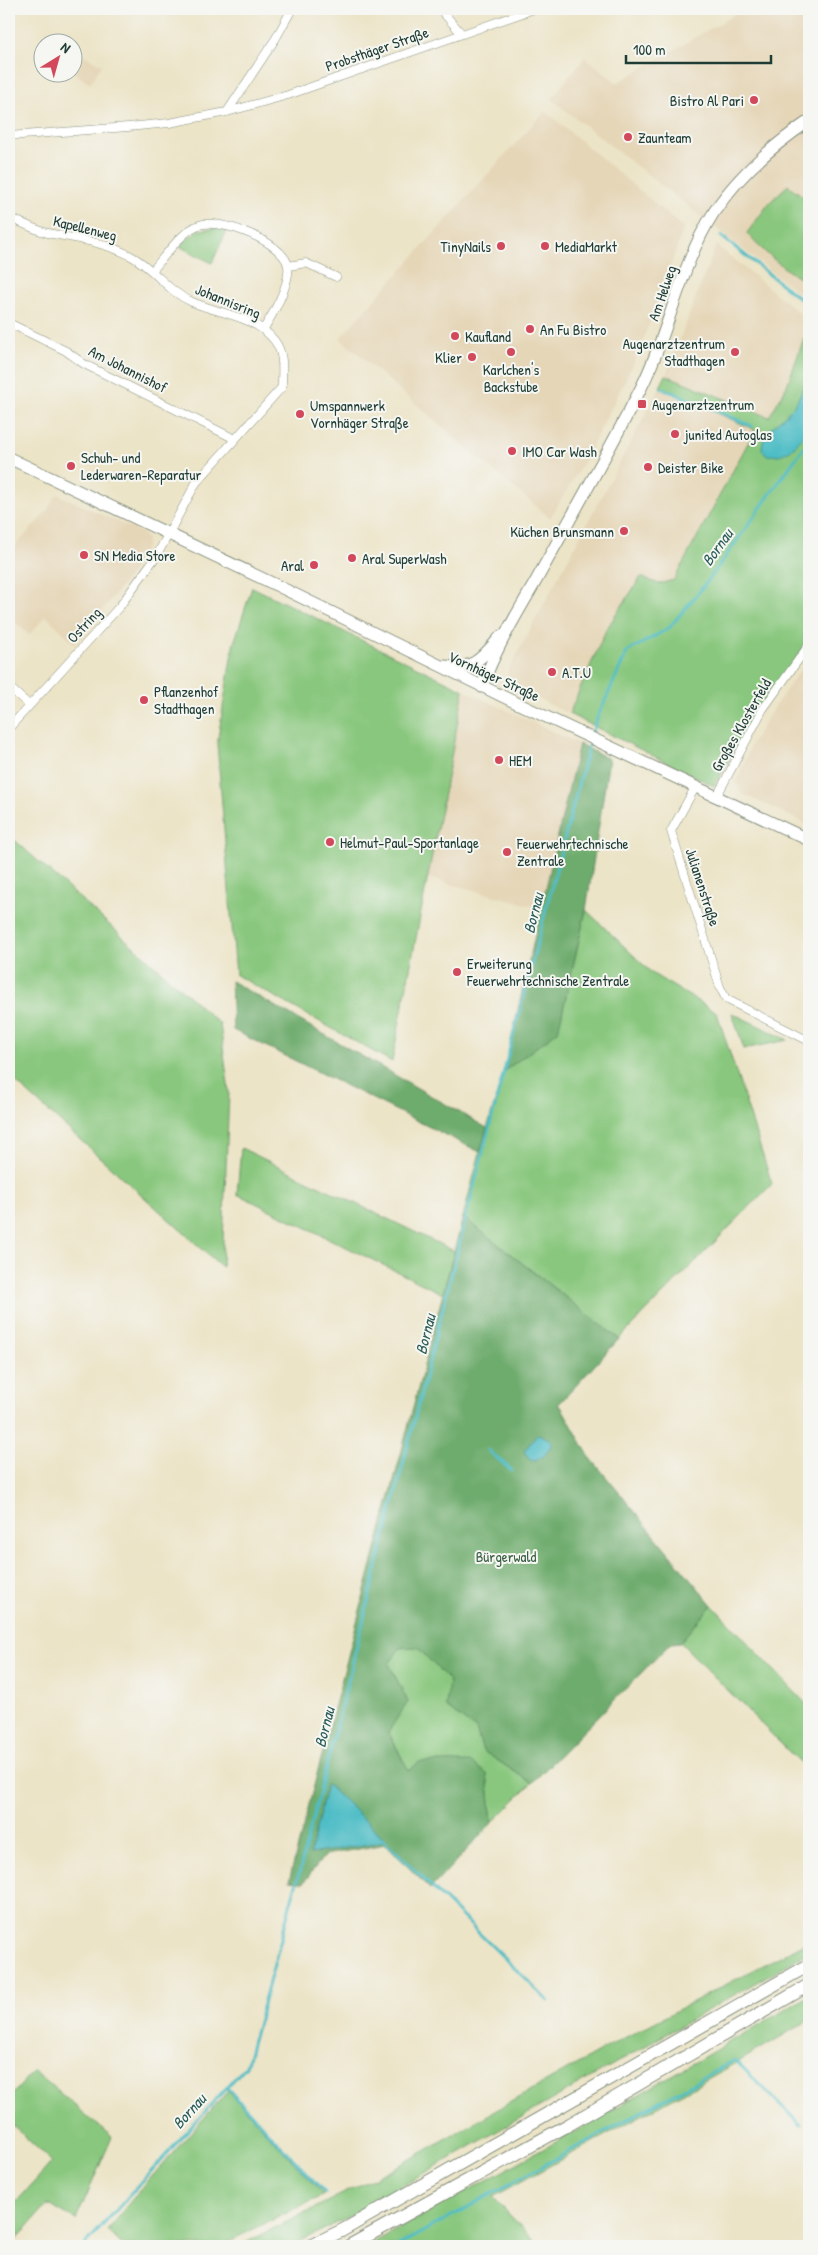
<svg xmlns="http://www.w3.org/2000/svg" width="818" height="2255" viewBox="0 0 818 2255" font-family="'Patrick Hand',sans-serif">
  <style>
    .built { fill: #e5d6b7 }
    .green { fill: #89c77e; stroke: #548259 }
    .forest { fill: #6eac6d; stroke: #467450 }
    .water { fill: #4fbdc6; stroke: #377d7d }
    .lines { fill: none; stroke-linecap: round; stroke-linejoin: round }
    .stream { stroke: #4fbdc6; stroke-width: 3 }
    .minor-casing { stroke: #86907e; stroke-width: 9 }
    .secondary-casing { stroke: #86907e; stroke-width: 13 }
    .trunk-casing { stroke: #86907e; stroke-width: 14 }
    .minor { stroke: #fff; stroke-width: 8 }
    .secondary { stroke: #fff; stroke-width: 11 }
    .trunk { stroke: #fff; stroke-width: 12 }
    .poi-dot { fill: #d1495b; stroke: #f6f6f2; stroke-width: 2 }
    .labels { text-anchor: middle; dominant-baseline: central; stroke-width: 4; stroke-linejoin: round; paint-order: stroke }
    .street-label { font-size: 15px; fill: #1f3d34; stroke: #f6f6f2 }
    .poi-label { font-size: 15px; fill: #1f3d34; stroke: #f6f6f2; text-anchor: start }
    .park-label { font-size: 15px; fill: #3a6046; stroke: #f6f6f2 }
    .water-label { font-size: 16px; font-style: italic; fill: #2b5d58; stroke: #f6f6f2 }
  </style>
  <rect width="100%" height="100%" fill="#f6f6f2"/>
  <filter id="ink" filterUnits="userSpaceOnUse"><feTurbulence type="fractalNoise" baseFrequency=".02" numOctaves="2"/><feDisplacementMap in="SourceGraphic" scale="10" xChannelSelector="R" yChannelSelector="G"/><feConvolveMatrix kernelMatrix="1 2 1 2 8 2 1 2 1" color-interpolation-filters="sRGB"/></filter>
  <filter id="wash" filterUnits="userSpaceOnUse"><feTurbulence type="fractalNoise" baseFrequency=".0096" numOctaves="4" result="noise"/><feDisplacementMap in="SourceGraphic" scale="20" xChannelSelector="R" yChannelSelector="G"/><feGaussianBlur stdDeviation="1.12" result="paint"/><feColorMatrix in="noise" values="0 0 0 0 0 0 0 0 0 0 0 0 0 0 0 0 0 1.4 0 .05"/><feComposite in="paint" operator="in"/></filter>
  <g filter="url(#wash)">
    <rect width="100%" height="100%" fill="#ece4c7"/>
    <path class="built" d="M 744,9 L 809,9 L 809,301 L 551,99 L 585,57 L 617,83 Z
      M 73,49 L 102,65 L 90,84 L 73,72 Z
      M 545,111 L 684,228 L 642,343 L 632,367 L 583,463 L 550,518 L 478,458 L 340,338 Z
      M 716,245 L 808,320 L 809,326 L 786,387 L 769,417 L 666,375 Z
      M 660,387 L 756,429 L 674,580 L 659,585 L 641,577 L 606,630 L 569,714 L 507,683 L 508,671 Z
      M 57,494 L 142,533 L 147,539 L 146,548 L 129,577 L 75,644 L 46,616 L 29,635 L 9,616 L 9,553 L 47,511 Z
      M 809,658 L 809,825 L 741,793 L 736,782 L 752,743 L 776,704 Z
      M 464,690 L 579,744 L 541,908 L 428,878 Z"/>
    <path class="green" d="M 788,185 L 809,201 L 809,281 L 807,282 C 793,277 755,245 747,233 L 770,202 Z
      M 216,228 L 227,230 L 212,263 L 179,246 L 198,230 Z
      M 809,325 L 809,640 L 755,714 L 714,786 L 569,714 L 606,630 L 641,577 L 659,584 L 674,580 L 755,430 L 660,387 L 666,375 L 769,417 L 786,388 Z
      M 252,587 L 464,690 L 392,1062 L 236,975 L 217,744 L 233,646 Z
      M 9,835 L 220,1024 L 229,1092 L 222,1267 L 9,1076 Z
      M 586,910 L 653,974 L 717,1013 L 772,1184 L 619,1339 L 463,1217 L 480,1152 L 504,1071 L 558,1031 Z
      M 732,1013 L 788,1040 L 744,1049 Z
      M 241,1148 L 454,1251 L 443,1294 L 237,1194 Z
      M 712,1605 L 809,1707 L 809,1772 L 680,1642 Z
      M 400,1647 L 417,1647 L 450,1680 L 446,1707 L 476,1729 L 483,1751 L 532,1783 L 492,1823 L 487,1774 L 409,1771 L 388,1731 L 408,1702 L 389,1664 Z
      M 809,1941 L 809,1952 L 341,2221 L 290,2246 L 239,2246 L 400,2165 L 609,2046 Z
      M 809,1996 L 809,2020 L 740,2061 L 493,2197 L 539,2246 L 367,2246 L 574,2132 Z
      M 34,2071 L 112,2137 L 76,2220 L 51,2205 L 46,2206 L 11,2246 L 9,2246 L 9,2210 L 52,2162 L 9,2122 L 9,2098 Z
      M 228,2091 L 324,2195 L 219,2246 L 123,2246 L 107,2230 L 140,2190 Z"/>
    <path class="forest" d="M 579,744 L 609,759 L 586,910 L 558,1031 L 504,1071 Z
      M 231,981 L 487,1128 L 480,1152 L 233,1030 Z
      M 463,1217 L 619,1339 L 558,1405 L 562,1408 L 589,1456 L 712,1605 L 680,1642 L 671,1643 L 532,1783 L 483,1751 L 476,1729 L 446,1707 L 449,1680 L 417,1647 L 400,1648 L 389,1664 L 408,1702 L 388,1732 L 409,1771 L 419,1762 L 470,1762 L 487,1774 L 492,1823 L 430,1889 L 386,1844 L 325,1855 L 303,1883 L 289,1881 Z"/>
    <path class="water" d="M 809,360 L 809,429 C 796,445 789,458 766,455 L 762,450 C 762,428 784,421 795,404 C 804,391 806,375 809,360 Z
      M 538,1434 L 551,1440 L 551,1446 L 544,1456 L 535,1461 L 530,1460 L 524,1451 Z
      M 327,1784 L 387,1841 L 310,1854 Z"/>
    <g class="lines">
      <path class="stream" d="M 721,236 L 809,306
        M 662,388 L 752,426
        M 592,734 L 595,723 L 627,652 L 669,628 L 708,581 L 809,440
        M 488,1450 L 512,1471
        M 382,1838 L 548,2001
        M 227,2088 L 325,2193
        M 84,2246 L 246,2066 L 298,1877 L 468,1209 L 590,740
        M 397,2246 L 735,2060 L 801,2125"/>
    </g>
  </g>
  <g filter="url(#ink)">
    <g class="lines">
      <g class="minor-casing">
        <path id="minor" d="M 440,9 L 462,34
          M 227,112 L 276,38 L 292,9
          M 9,136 L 128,127 L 169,123 L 227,112 L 288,95 L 534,9
          M 9,218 C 22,222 34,230 48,233 C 77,239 105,242 131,256 C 154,268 168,292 192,302 C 217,313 255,316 274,340 C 285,354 282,370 282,387 L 196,483 L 157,555 L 120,606 L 9,728
          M 288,266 L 306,263 L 336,277
          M 153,270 C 164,257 183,230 199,225 C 221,218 284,242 288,266 C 291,283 272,316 263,330
          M 9,323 L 66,351 L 84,364 L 235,439
          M 9,687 L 29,705
          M 696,786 L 671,831 L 720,987 L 726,999 L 809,1041
          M 717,796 L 763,709 L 809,645"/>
      </g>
      <g class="secondary-casing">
        <path id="secondary" d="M 9,458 L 274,584 L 506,698 L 809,840
          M 445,666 C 475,671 483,656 501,636
          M 482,687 C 495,649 517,614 537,579 C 572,515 609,452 642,386 C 670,330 680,265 714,212 C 739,174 772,146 809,121"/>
      </g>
      <g class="trunk-casing">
        <path id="trunk" d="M 310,2246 L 343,2230 L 809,1965
          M 349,2246 L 570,2124 L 809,1985"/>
      </g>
      <use href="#minor" class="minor"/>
      <use href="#secondary" class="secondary"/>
      <use href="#trunk" class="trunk"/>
    </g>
  </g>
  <g class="poi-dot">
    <circle cx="754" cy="100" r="5"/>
    <circle cx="628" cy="137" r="5"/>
    <circle cx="501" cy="246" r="5"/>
    <circle cx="545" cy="246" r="5"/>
    <circle cx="530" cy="329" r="5"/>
    <circle cx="455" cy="336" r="5"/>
    <circle cx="511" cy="352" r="5"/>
    <circle cx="735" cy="352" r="5"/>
    <circle cx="472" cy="357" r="5"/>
    <rect x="637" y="399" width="10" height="10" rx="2.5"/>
    <circle cx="300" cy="414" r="5"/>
    <circle cx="675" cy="434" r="5"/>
    <circle cx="512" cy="451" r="5"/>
    <circle cx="71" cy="466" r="5"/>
    <circle cx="648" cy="467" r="5"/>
    <circle cx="624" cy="531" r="5"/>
    <circle cx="84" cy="555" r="5"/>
    <circle cx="352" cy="558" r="5"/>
    <circle cx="314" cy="565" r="5"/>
    <circle cx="552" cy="672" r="5"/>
    <circle cx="144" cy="700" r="5"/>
    <circle cx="499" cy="760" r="5"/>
    <circle cx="330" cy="842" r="5"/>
    <circle cx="507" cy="852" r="5"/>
    <circle cx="457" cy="972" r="5"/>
  </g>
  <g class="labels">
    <g class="street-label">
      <text transform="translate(377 49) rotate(-19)">Probsthäger Straße</text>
      <text transform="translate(85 228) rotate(14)">Kapellenweg</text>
      <text transform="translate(662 293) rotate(-71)">Am Helweg</text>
      <text transform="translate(228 301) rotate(22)">Johannisring</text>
      <text transform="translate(128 369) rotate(27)">Am Johannishof</text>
      <text transform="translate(84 625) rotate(-47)">Ostring</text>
      <text transform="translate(494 676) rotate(25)">Vornhäger Straße</text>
      <text transform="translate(741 725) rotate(-60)">Großes Klosterfeld</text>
      <text transform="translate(703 887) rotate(72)">Julianenstraße</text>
    </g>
    <g class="poi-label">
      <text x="744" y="100" text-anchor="end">Bistro Al Pari</text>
      <text x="638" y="137">Zaunteam</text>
      <text x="491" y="246" text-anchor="end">TinyNails</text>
      <text x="555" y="246">MediaMarkt</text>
      <text x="540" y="329">An Fu Bistro</text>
      <text x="465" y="336">Kaufland</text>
      <text x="725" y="343" text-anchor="end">Augenarztzentrum<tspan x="725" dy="17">Stadthagen</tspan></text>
      <text x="462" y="357" text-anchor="end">Klier</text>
      <text x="511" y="369" text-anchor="middle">Karlchen's<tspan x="511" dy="17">Backstube</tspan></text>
      <text x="652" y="404">Augenarztzentrum</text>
      <text x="310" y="405">Umspannwerk<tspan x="310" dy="17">Vornhäger Straße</tspan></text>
      <text x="685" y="434">junited Autoglas</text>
      <text x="522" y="451">IMO Car Wash</text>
      <text x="81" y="457">Schuh- und<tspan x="81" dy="17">Lederwaren-Reparatur</tspan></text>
      <text x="658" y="467">Deister Bike</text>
      <text x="614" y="531" text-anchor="end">Küchen Brunsmann</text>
      <text x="94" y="555">SN Media Store</text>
      <text x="362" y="558">Aral SuperWash</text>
      <text x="304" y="565" text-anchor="end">Aral</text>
      <text x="562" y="672">A.T.U</text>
      <text x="154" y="691">Pflanzenhof<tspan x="154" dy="17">Stadthagen</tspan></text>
      <text x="509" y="760">HEM</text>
      <text x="340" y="842">Helmut-Paul-Sportanlage</text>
      <text x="517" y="843">Feuerwehrtechnische<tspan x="517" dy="17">Zentrale</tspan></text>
      <text x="467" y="963">Erweiterung<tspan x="467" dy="17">Feuerwehrtechnische Zentrale</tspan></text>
    </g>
    <g class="park-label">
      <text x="506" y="1556">Bürgerwald</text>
    </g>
    <g class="water-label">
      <text transform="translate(717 547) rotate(-54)">Bornau</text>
      <text transform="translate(533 913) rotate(-76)">Bornau</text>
      <text transform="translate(425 1334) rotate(-76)">Bornau</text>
      <text transform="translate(324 1727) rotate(-76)">Bornau</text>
      <text transform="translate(189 2111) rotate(-48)">Bornau</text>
    </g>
  </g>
  <rect width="818" height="2255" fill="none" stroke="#f6f6f2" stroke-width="30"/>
  <g transform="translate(58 58) rotate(37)"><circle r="24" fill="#f6f6f2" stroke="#a0aca6"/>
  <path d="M0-4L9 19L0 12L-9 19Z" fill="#d1495b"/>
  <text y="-8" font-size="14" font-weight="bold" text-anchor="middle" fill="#1f3d34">N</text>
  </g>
  <path d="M626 55v8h145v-8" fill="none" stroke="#1f3d34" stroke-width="2.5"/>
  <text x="633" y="55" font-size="15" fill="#1f3d34" stroke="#f6f6f2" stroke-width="4" paint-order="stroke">100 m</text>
</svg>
